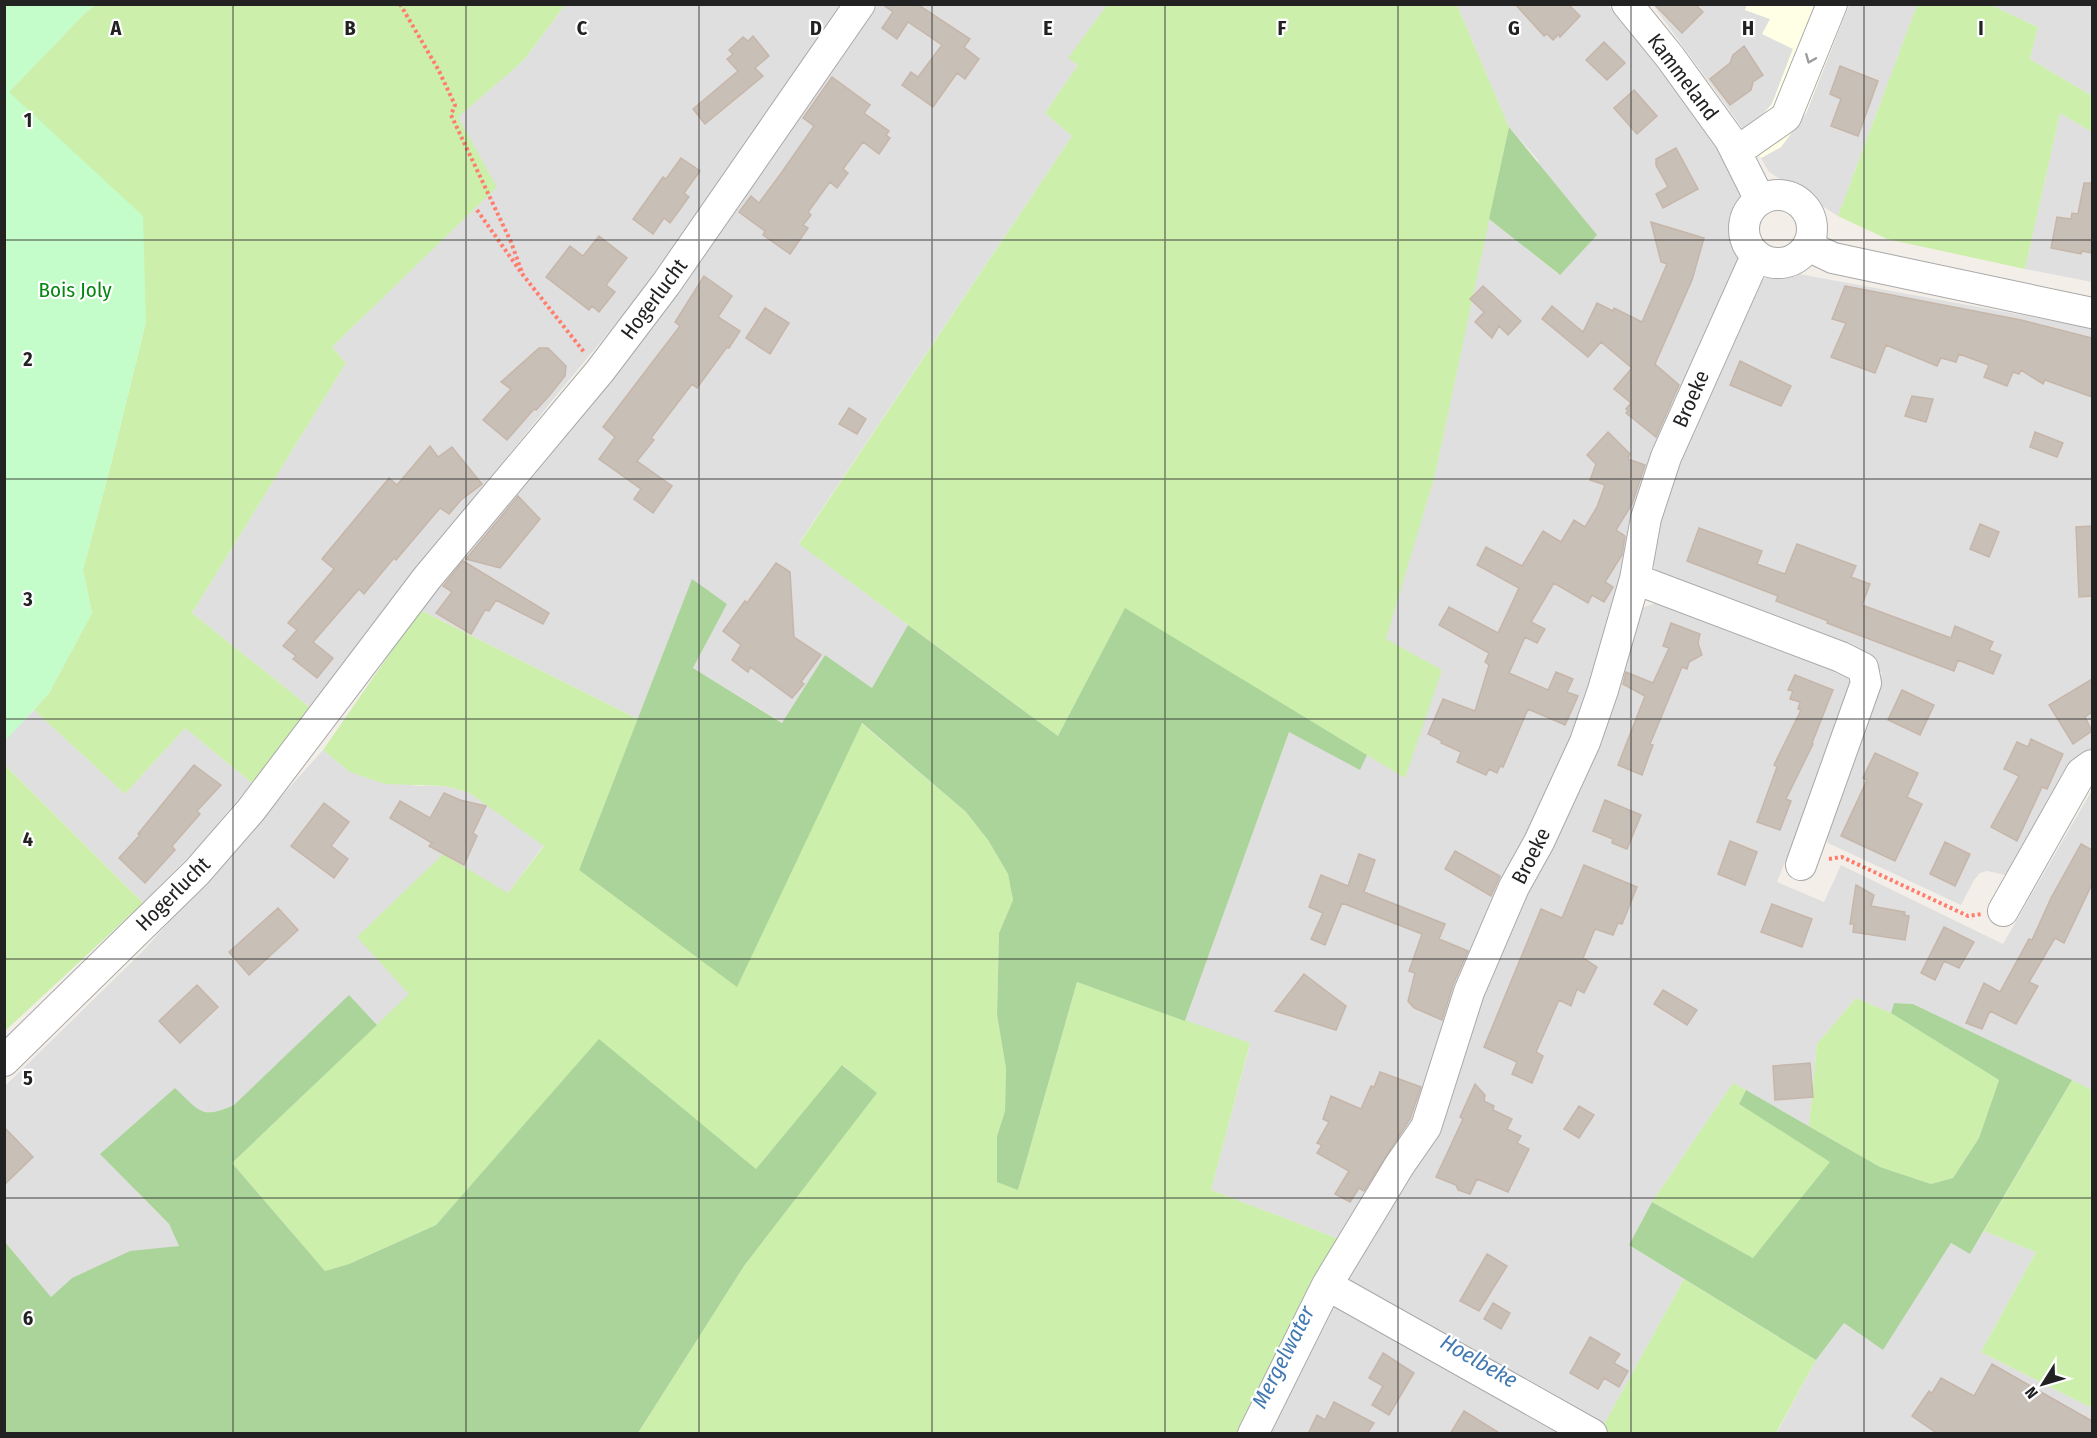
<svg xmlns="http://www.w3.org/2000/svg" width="2097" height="1438" viewBox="0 0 2097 1438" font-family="'Fira Sans Condensed',sans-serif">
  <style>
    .residential { fill: #e0dfdf }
    .education { fill: #ffffe5 }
    .grass { fill: #ccefac }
    .forest { fill: #abd49a }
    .park { fill: #c4fdc9 }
    .building { fill: #c8bfb7; stroke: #c6b6a9; stroke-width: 1.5 }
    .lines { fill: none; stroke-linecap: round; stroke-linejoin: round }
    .minor-casing { stroke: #a9a9a9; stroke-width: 32 }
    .path { stroke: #ff7d6d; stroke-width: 4; stroke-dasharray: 3 3; stroke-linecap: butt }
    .minor { stroke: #fff; stroke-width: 30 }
    .oneway { stroke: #9c9c9c }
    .grid { fill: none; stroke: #222; stroke-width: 1.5; stroke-opacity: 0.55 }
    .labels { text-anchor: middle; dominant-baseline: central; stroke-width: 4.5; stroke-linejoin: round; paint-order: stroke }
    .street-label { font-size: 21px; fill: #222; stroke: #fff }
    .park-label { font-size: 21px; fill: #058610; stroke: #fff }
    .water-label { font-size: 22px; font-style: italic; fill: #437ab2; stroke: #fff }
    .grid-label { font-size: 20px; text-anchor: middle; font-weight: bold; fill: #222; stroke: #fff; stroke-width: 4.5; stroke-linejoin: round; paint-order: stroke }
  </style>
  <rect width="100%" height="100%" fill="#f3efe8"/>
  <path class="residential" d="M 565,5 L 844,5 L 660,270 L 551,402 L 421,565 L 312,709 L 192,613 L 346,363 L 332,347 L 496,187 L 457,117 L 523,61 Z
    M 878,5 L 1107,5 L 1069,58 L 1078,65 L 1045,113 L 1072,136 L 799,543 L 908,625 L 872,688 L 825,655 L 783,723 L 693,668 L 727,604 L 692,580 L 638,719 L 420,610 L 754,180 Z
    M 1457,5 L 1608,5 L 1646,50 L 1724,158 L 1742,201 L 1734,223 L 1734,238 L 1741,262 L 1610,641 L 1430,1096 L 1344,1241 L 1211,1190 L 1250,1044 L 1185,1021 L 1289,731 L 1359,769 L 1367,755 L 1405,777 L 1441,670 L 1385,639 L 1435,475 L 1489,219 L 1559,275 L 1538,160 L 1509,127 Z
    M 1653,5 L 1747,5 L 1745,10 L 1771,19 L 1793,48 L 1772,104 L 1754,124 L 1743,129 Z
    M 1849,5 L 1917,5 L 1838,216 L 1769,172 L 1761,158 L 1781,147 L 1806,113 Z
    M 1991,5 L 2092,5 L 2092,96 L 2030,59 L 2038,27 Z
    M 2060,113 L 2092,132 L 2092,282 L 2025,269 Z
    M 1799,274 L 2092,328 L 2092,750 L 2079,758 L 2009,876 L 1987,871 L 1980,873 L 1974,880 L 1961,905 L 1828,843 L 1825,831 L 1875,702 L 1882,673 L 1866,656 L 1668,580 L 1655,569 L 1649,554 L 1652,524 L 1758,282 L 1766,278 Z
    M 1660,602 L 1839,671 L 1847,677 L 1852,685 L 1851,695 L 1777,882 L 1824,902 L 1841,865 L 2003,944 L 2092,790 L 2092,1090 L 1913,1004 L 1894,1003 L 1891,1013 L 1856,998 L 1817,1044 L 1809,1126 L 1733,1083 L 1652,1202 L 1629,1245 L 1684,1279 L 1602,1428 L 1347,1283 L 1399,1192 L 1638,609 Z
    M 34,710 L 125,794 L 185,728 L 252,783 L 197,848 L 143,903 L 5,765 L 4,741 Z
    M 323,750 L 350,772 L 417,786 L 445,786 L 468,792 L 544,845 L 508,893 L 358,937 L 410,994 L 377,1025 L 349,996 L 234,1105 L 216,1113 L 199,1111 L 137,1192 L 169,1224 L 179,1246 L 129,1252 L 72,1278 L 51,1297 L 5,1242 L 4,1087 L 142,952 Z
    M 1984,1231 L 2036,1252 L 1981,1352 L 2092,1408 L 2092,1433 L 1776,1434 L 1816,1360 L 1844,1323 L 1883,1349 L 1951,1243 L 1970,1254 Z
    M 1336,1303 L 1566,1434 L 1262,1434 L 1326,1306 Z"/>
  <path class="education" d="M 1747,5 L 1849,5 L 1806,113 L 1781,147 L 1761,158 L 1743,129 L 1754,124 L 1772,104 L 1793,49 L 1762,34 L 1770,19 L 1745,10 Z"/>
  <path class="grass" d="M 96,5 L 565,5 L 523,61 L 458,117 L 497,187 L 332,347 L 346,363 L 192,613 L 312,709 L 252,783 L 185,728 L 125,794 L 34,710 L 49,693 L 92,613 L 83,570 L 110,468 L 146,322 L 9,92 L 86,12 Z
    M 1107,5 L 1457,5 L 1509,127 L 1435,475 L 1386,639 L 1442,670 L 1405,778 L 1125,609 L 1058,736 L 799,544 L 1072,136 L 1045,113 L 1078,65 L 1068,58 Z
    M 1917,5 L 1991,5 L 2038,27 L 2030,59 L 2092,96 L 2092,132 L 2060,113 L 2025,269 L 1887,239 L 1838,216 Z
    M 420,610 L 638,719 L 579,870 L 737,986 L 861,723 L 966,812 L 988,840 L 1008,874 L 1013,900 L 999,933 L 997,1015 L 1006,1068 L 1005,1111 L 997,1136 L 1018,1190 L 1077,982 L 1250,1043 L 1211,1190 L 1344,1241 L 1241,1433 L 638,1433 L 744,1266 L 876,1093 L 843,1065 L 756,1169 L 599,1040 L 436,1225 L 349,1264 L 325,1271 L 232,1163 L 409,994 L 357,937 L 443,854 L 508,893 L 544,846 L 468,792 L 445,786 L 385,784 L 350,772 L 323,750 Z
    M 5,765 L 143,903 L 5,1031 Z
    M 1856,998 L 1891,1013 L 1999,1080 L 1979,1138 L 1953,1178 L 1931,1184 L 1880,1167 L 1809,1126 L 1817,1044 Z
    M 2072,1080 L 2092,1090 L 2092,1408 L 1981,1352 L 2036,1252 L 1984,1231 Z
    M 1733,1083 L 1746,1090 L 1739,1104 L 1831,1162 L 1753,1258 L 1652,1202 Z
    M 1684,1279 L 1816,1360 L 1776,1433 L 1612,1434 L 1602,1428 Z"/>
  <path class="forest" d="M 1509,127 L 1597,235 L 1560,275 L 1489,219 Z
    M 692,579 L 727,604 L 693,668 L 782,723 L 825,655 L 872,688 L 908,625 L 1058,736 L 1125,608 L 1367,755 L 1360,770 L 1289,732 L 1185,1021 L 1077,982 L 1018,1190 L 997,1182 L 997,1136 L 1005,1111 L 1006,1068 L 997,1015 L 999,933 L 1013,900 L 1008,874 L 988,840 L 966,812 L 862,723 L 737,987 L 579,870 Z
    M 349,995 L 377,1025 L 232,1163 L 325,1271 L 349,1264 L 436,1225 L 599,1039 L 756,1169 L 842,1065 L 877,1093 L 744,1266 L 638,1433 L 5,1433 L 5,1242 L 51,1297 L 72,1278 L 130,1251 L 179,1246 L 169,1224 L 100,1154 L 175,1088 C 200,1111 201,1120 234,1105 Z
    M 1894,1003 L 1913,1004 L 2072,1080 L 1970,1254 L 1951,1243 L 1883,1350 L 1844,1323 L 1816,1360 L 1629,1245 L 1652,1202 L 1753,1258 L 1830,1162 L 1739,1104 L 1746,1090 L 1880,1167 L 1931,1184 L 1953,1178 L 1979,1138 L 1999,1080 L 1891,1013 Z"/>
  <path class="park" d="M 5,4 L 96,5 L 86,12 L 9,92 L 143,216 L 146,322 L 110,468 L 83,570 L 92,613 L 49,693 L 5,741 Z"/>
  <path class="building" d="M 882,4 L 921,4 L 920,6 L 970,39 L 964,47 L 979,59 L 965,79 L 957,73 L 933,107 L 902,85 L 911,72 L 918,77 L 942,45 L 908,22 L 897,39 L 882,28 L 893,12 Z
    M 1515,4 L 1568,4 L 1580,16 L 1560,37 L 1559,34 L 1553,40 L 1547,34 L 1544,36 Z
    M 1654,4 L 1695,4 L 1703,12 L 1682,33 Z
    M 753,36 L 769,56 L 755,68 L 763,76 L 705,124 L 693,109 L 738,71 L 727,59 L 733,54 L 729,50 L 743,37 L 748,41 Z
    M 1604,42 L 1625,63 L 1607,80 L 1586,60 Z
    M 1744,46 L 1763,75 L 1753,82 L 1751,90 L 1730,105 L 1710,79 L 1730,63 L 1733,55 Z
    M 1840,66 L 1878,81 L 1858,136 L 1831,126 L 1841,99 L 1830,94 Z
    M 832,77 L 870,105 L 864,113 L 889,131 L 886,135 L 890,138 L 879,154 L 863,142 L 843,169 L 848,173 L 837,188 L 830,182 L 808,212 L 811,215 L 803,225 L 808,228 L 790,254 L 763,235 L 765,231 L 739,212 L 751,196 L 759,203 L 782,172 L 814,126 L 803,118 Z
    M 1634,90 L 1657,116 L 1637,134 L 1614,108 Z
    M 1676,148 L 1698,189 L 1663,208 L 1656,194 L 1668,187 L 1656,165 L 1656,159 Z
    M 681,158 L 700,171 L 684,193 L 689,197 L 670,223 L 664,218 L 653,234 L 633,219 L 663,177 L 666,179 Z
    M 2084,183 L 2092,183 L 2092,253 L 2082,251 L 2081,254 L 2051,248 L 2057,217 L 2071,219 L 2072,213 L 2078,214 Z
    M 1651,222 L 1704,238 L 1692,280 L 1655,364 L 1679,385 L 1656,437 L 1626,413 L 1628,411 L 1626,409 L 1631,403 L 1614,389 L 1632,368 L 1601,342 L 1588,357 L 1542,319 L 1552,306 L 1583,332 L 1597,303 L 1613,311 L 1614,308 L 1642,322 L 1667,264 L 1661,262 Z
    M 599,236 L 627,258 L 606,285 L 615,292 L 599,312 L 592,306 L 589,310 L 546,277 L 570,246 L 583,256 Z
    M 704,276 L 732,296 L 718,317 L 740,331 L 729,348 L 727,347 L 697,388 L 692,384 L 651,438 L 654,440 L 637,461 L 672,486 L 653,513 L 634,499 L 641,489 L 599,459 L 615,437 L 603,427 L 680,326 L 675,322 Z
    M 1483,286 L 1521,321 L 1508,335 L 1499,326 L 1492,338 L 1475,322 L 1484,312 L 1470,299 Z
    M 1845,286 L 2021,320 L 2092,338 L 2092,397 L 2045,380 L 2043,384 L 2021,370 L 2019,374 L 2013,372 L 2007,386 L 1984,377 L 1989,365 L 1959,354 L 1956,362 L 1941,358 L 1937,366 L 1886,345 L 1875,373 L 1831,357 L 1846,323 L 1832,319 Z
    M 765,308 L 789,323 L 770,354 L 746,338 Z
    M 539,348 L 548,348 L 566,366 L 565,376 L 549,396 L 536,410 L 534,409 L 507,440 L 483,420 L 511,389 L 501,382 Z
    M 1740,361 L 1791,386 L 1781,406 L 1730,385 Z
    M 1912,396 L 1933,399 L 1926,422 L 1905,416 Z
    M 849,408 L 866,419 L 857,434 L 839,424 Z
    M 1608,432 L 1630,454 L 1628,459 L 1645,465 L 1632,504 L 1616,530 L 1625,536 L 1622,555 L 1605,582 L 1613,587 L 1604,602 L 1592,595 L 1588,603 L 1554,583 L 1531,622 L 1545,629 L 1537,643 L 1525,637 L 1509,673 L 1548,690 L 1556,672 L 1573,679 L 1567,692 L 1578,696 L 1565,725 L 1528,709 L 1503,767 L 1500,766 L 1497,773 L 1489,769 L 1486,775 L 1457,762 L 1461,752 L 1441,743 L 1442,741 L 1428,734 L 1443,699 L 1475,711 L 1489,665 L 1485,662 L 1489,653 L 1439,625 L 1449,607 L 1498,633 L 1519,588 L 1477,565 L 1486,547 L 1522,566 L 1543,531 L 1561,542 L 1574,520 L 1585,527 L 1597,507 L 1605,485 L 1590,480 L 1596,464 L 1587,455 Z
    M 2035,432 L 2063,443 L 2057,457 L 2030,447 Z
    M 430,446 L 438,457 L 452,447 L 482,484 L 461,500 L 449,514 L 440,508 L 396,560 L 394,558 L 364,594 L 359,589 L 313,642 L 333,658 L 317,678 L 293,659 L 296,656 L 283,646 L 297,630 L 288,623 L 334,569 L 322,559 L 389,478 L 397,485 Z
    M 518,496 L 540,519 L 518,546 L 500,568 L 466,559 Z
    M 1980,524 L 1999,532 L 1989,557 L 1970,549 Z
    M 2092,526 L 2092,596 L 2079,597 L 2076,527 Z
    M 1699,528 L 1762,551 L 1757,564 L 1785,574 L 1797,544 L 1856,566 L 1851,577 L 1870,584 L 1862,605 L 1951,638 L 1955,626 L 1993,642 L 1989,650 L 2001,655 L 1993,674 L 1958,660 L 1954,671 L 1827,623 L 1828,621 L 1776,601 L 1778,596 L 1687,561 Z
    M 463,561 L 549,613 L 543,624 L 496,600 L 489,611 L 485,610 L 471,634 L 436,613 L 452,592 L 443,586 Z
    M 776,563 L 790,572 L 794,637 L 821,655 L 801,682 L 804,684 L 792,698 L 750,667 L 748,672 L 732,660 L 741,645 L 723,631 L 745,601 L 747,603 Z
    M 1671,623 L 1700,634 L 1698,643 L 1702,655 L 1689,662 L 1687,669 L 1682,667 L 1650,744 L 1653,745 L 1642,775 L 1618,765 L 1645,696 L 1623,684 L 1626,672 L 1653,683 L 1669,648 L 1663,646 Z
    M 1795,675 L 1833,690 L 1812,743 L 1813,744 L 1786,799 L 1791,801 L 1780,830 L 1757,822 L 1777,767 L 1774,765 L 1801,710 L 1798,709 L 1800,702 L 1790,699 L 1793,691 L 1788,690 Z
    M 2092,679 L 2092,712 L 2085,717 L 2092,731 L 2073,744 L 2049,705 Z
    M 1902,690 L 1934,705 L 1920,735 L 1888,720 Z
    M 2031,739 L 2063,754 L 2047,789 L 2042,787 L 2017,841 L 1991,827 L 2019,776 L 2004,769 L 2017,742 L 2028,747 Z
    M 1875,753 L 1918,773 L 1907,797 L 1922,804 L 1895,861 L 1841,836 L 1867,780 L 1863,778 Z
    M 194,765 L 221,785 L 197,811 L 200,814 L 172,846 L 175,850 L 145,883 L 119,858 L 140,835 L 138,834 Z
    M 444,793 L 460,800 L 486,806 L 473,833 L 477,836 L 464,865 L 429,846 L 432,843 L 390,818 L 400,801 L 430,818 Z
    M 1605,800 L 1641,815 L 1627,849 L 1612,843 L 1613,839 L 1593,831 Z
    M 324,803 L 349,822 L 331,846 L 348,859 L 334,878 L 291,846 Z
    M 1730,841 L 1757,852 L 1745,885 L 1718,874 Z
    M 1945,842 L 1970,854 L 1955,886 L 1930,874 Z
    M 2081,844 L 2092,850 L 2092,884 L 2064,943 L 2055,938 L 2029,982 L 2038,986 L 2016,1024 L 1990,1011 L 1982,1029 L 1966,1023 L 1984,983 L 2000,992 L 2029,939 L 2032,940 L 2051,898 Z
    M 1455,851 L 1500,876 L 1491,896 L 1445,869 Z
    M 1359,854 L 1375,860 L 1364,892 L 1445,924 L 1439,939 L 1468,951 L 1453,985 L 1442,1020 L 1414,1008 L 1408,1001 L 1415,973 L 1409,971 L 1422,934 L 1342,903 L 1325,945 L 1311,939 L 1323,913 L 1309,907 L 1321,875 L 1348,886 Z
    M 1584,865 L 1637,887 L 1622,924 L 1618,923 L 1613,935 L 1595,929 L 1583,958 L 1597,967 L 1584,993 L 1577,989 L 1571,1006 L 1559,1000 L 1536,1052 L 1543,1056 L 1532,1083 L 1512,1074 L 1517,1062 L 1484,1047 L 1541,909 L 1562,918 Z
    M 1856,885 L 1874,895 L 1871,906 L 1905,912 L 1904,915 L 1909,916 L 1905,940 L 1853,932 L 1854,924 L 1850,924 Z
    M 1772,904 L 1812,919 L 1802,947 L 1761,932 Z
    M 278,908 L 298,930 L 249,975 L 229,952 Z
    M 1944,927 L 1974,942 L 1959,968 L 1944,961 L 1935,980 L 1921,973 Z
    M 1304,974 L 1346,1006 L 1336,1030 L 1275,1011 Z
    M 197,985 L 218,1007 L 180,1043 L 159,1021 Z
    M 1663,990 L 1697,1010 L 1687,1025 L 1654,1004 Z
    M 1810,1063 L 1813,1097 L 1775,1100 L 1773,1066 Z
    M 1380,1072 L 1421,1087 L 1410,1119 L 1364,1191 L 1359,1188 L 1350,1202 L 1335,1194 L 1349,1171 L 1317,1153 L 1322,1145 L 1317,1143 L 1329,1122 L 1323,1119 L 1331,1096 L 1361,1109 L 1371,1086 L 1374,1087 Z
    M 1475,1084 L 1485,1095 L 1484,1101 L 1494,1106 L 1493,1110 L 1512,1119 L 1507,1129 L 1521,1136 L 1517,1143 L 1529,1149 L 1508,1192 L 1477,1179 L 1470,1194 L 1458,1190 L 1456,1185 L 1436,1177 L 1463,1119 L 1460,1117 Z
    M 1579,1106 L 1594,1115 L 1579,1138 L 1564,1129 Z
    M 4,1127 L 33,1157 L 4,1185 Z
    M 1487,1254 L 1507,1266 L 1479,1311 L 1460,1301 Z
    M 1493,1303 L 1510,1313 L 1501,1329 L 1484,1319 Z
    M 1590,1337 L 1620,1354 L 1614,1363 L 1628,1371 L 1619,1387 L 1604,1378 L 1598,1389 L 1570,1373 Z
    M 1383,1353 L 1414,1373 L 1389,1415 L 1372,1405 L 1383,1386 L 1369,1378 Z
    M 1992,1364 L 2092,1421 L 2092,1434 L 1938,1434 L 1912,1416 L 1929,1391 L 1932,1393 L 1941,1378 L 1974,1396 Z
    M 1334,1402 L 1374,1423 L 1367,1434 L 1308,1434 L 1317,1415 L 1325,1420 Z
    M 1464,1411 L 1501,1434 L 1450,1434 Z"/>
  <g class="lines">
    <g class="minor-casing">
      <path id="minor" d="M 1627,4 L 1670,57 L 1730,140 L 1760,200
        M 1736,152 L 1786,117 L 1832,4
        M1744 229a34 34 0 1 1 68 0a34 34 0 1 1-68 0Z
        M 1808,246 L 1833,258 L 2092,313
        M 1635,579 L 1841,657 L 1863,668 L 1866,683 L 1801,865
        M 2003,911 L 2081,773 L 2092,765
        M 4,1061 L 197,872 L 251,810 L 427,578 L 600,371 L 666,284 L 860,4
        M 1327,1285 L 1592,1434
        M 1253,1434 L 1327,1285 L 1399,1166 L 1426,1127 L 1469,992 L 1514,887 L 1539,842 L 1585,742 L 1603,690 L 1635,579 L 1646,518 L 1666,457 L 1756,256"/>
    </g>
    <path class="path" d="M 400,4 L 438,69 L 455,105 L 451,115 L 511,242 L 523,275
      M 477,210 L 523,275 L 584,352
      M 1829,859 L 1842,857 L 1968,916 L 1982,914"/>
    <use href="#minor" class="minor"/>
  </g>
  <defs><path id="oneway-chevron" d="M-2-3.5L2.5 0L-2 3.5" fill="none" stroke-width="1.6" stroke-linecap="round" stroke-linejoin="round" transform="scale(1.5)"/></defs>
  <use class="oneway" href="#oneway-chevron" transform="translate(1810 59) rotate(112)"/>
  <path class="grid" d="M 233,4 L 233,1434M 466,4 L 466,1434M 699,4 L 699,1434M 932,4 L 932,1434M 1165,4 L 1165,1434M 1398,4 L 1398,1434M 1631,4 L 1631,1434M 1864,4 L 1864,1434M 4,240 L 2092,240M 4,479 L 2092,479M 4,719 L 2092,719M 4,959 L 2092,959M 4,1198 L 2092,1198"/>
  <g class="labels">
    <g class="street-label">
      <text transform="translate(1683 77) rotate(53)">Kammeland</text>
      <text transform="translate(654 299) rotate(-53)">Hogerlucht</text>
      <text transform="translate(1691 399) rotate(-66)">Broeke</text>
      <text transform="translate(1531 856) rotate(-63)">Broeke</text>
      <text transform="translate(173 894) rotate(-45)">Hogerlucht</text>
    </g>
    <g class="park-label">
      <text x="75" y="290">Bois Joly</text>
    </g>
    <g class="water-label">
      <text transform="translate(1283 1357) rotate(-63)">Mergelwater</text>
      <text transform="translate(1479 1361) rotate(30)">Hoelbeke</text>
    </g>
  </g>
  <g class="grid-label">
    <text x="116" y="35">A</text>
    <text x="350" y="35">B</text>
    <text x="582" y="35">C</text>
    <text x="816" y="35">D</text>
    <text x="1048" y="35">E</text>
    <text x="1282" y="35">F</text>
    <text x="1514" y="35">G</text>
    <text x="1748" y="35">H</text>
    <text x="1981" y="35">I</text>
    <text x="28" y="127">1</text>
    <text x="28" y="366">2</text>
    <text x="28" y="606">3</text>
    <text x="28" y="846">4</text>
    <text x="28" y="1085">5</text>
    <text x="28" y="1325">6</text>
  </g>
  <rect width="2097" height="1438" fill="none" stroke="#222222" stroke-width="12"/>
  <g transform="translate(2043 1384) rotate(233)" stroke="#ffffff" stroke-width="4.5" paint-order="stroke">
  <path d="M0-4.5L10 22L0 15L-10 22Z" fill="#222222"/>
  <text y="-9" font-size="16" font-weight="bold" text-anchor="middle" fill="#222222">N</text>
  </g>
</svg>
